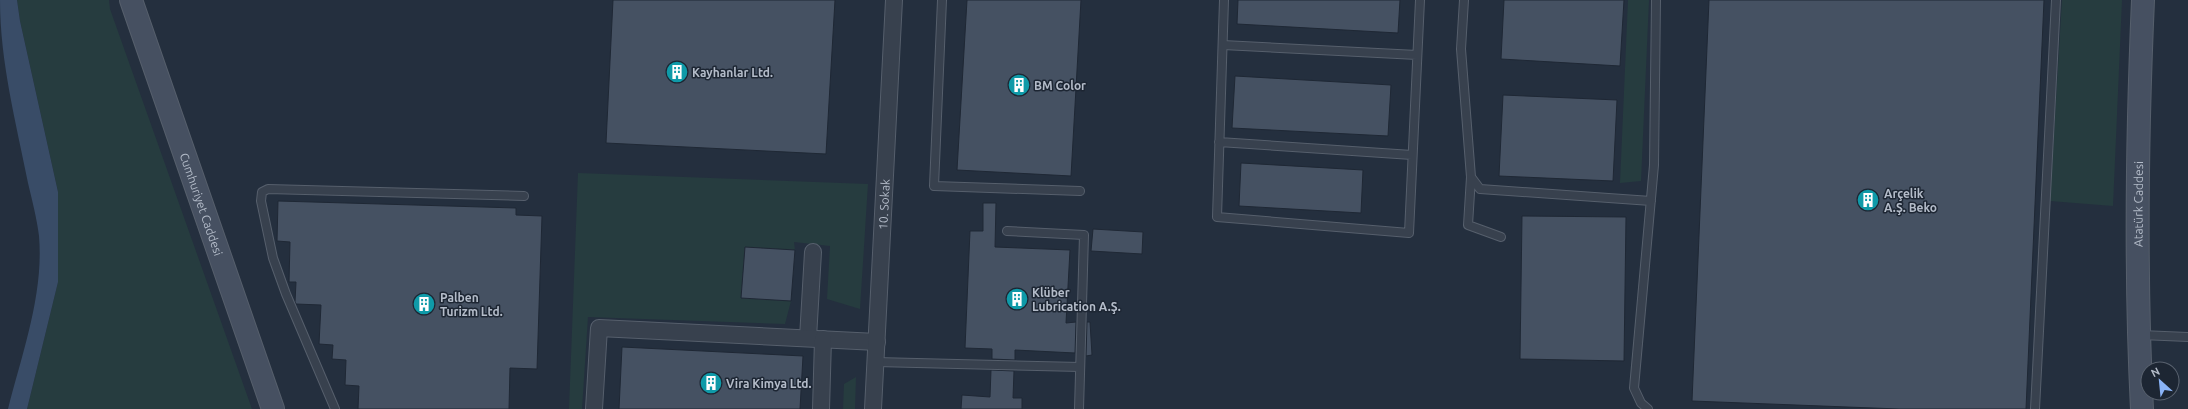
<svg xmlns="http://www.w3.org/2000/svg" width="2188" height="409" viewBox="0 0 2188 409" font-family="Ubuntu,sans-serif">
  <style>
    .green { fill: #263c3f }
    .water { fill: #394c67 }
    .building { fill: #455162; stroke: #1f2835 }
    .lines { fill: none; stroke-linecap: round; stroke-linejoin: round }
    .lane-casing { stroke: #565f6c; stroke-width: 10 }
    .street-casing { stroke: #565f6c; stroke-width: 18 }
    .secondary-casing { stroke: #565f6c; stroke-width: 24 }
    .lane { stroke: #38414e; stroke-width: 8 }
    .street { stroke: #38414e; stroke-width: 16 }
    .secondary { stroke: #465061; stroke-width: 22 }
    .labels { text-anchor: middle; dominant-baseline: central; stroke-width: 3; stroke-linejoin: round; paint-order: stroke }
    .poi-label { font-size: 12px; font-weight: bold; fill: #b4bcc9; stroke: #1d2633; text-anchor: start }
    .street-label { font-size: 12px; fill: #b4bcc9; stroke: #1d2633 }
  </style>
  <rect width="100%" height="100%" fill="#242f3e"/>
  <path class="green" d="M 17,0 L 109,0 L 110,9 L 252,409 L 27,409 L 58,282 L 58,192 L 20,21 Z
    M 1628,0 L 1649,0 L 1641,181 L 1620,183 Z
    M 2062,0 L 2122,0 L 2113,206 L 2050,201 Z
    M 578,173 L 868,184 L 860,309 L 827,299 L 830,246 L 794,242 L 795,250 L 745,247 L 741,298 L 791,301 L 785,324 L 588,317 L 582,409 L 569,409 Z
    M 856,377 L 855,409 L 843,409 L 844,384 Z"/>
  <path class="water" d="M 0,0 L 17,0 L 20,21 L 58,192 L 58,282 L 27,409 L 8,409 C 22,354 44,294 39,236 C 37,219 32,200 28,183 C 16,122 0,62 0,0 Z"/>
  <path class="building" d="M 613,0 L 835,0 L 826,154 L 606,143 Z
    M 967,0 L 1081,0 L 1071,176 L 957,170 Z
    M 1238,0 L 1400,0 L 1398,33 L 1237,24 Z
    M 1504,0 L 1624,0 L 1620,66 L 1501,59 Z
    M 1709,0 L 2044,0 L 2026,409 L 1899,409 L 1692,401 Z
    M 1235,76 L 1391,85 L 1388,136 L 1232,128 Z
    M 1503,95 L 1617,100 L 1613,181 L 1499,176 Z
    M 1241,163 L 1363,170 L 1361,213 L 1239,206 Z
    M 278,201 L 516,208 L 516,215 L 542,216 L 537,369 L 510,368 L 509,409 L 358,409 L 359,386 L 345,385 L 346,360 L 332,359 L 333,345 L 319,344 L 321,305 L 296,304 L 295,302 L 296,282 L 289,282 L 290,242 L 277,241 Z
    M 983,203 L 996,203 L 995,247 L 1070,250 L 1066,323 L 1076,322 L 1075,353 L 1015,350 L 1015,360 L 992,359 L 992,349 L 965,348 L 970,231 L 983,231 Z
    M 1522,216 L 1626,217 L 1624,361 L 1520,359 Z
    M 1093,229 L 1143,232 L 1142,254 L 1091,251 Z
    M 745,247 L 795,250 L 791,301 L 741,298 Z
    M 1087,322 L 1090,322 L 1092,355 L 1086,356 Z
    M 622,347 L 803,356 L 800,409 L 619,409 Z
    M 991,370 L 1014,371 L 1013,398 L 1022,398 L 1022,409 L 961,409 L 962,395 L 990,397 Z"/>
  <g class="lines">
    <g class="lane-casing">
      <path id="lane" d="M 942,0 L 934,186 L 1080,191
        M 1224,0 L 1217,217 L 1409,233 L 1420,0
        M 1464,0 L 1461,49 L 1471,177 L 1468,225 L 1501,237
        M 1223,45 L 1417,55
        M 1219,142 L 1412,155
        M 1471,177 L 1480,189 L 1651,201
        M 1007,231 L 1084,235 L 1079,409
        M 2141,335 L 2188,337
        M 876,362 L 1080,367
        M 335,409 L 286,294 L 273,258 L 261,201 L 262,192 L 268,189 L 524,196
        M 1648,409 L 1641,403 L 1634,388 L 1654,165 L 1656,0
        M 2035,409 L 2056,0"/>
    </g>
    <g class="street-casing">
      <g id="street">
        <path d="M 808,338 L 813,252"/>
        <path d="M 594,409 L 599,328 L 877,342"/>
        <path d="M 821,409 L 823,339"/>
        <path id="s1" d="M 873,409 L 894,0"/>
      </g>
    </g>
    <g class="secondary-casing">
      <g id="secondary">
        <path id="s2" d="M 131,0 L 273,409"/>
        <path id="s3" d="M 2142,409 C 2135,273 2137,136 2143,0"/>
      </g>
    </g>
    <use href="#lane" class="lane"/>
    <use href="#street" class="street"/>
    <use href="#secondary" class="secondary"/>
  </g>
  <defs>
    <g id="building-disc" transform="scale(1.15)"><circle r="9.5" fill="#0f9aa8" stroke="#1d2633"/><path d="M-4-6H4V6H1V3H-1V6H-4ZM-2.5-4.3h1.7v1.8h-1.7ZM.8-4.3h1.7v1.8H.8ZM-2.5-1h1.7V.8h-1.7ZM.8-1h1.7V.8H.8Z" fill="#fff"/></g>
  </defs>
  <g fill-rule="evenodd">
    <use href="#building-disc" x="677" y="72"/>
    <use href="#building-disc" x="1019" y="85"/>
    <use href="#building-disc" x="1868" y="200"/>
    <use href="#building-disc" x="1017" y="299"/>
    <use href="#building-disc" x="424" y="304"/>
    <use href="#building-disc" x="711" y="383"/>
  </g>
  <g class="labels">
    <g class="poi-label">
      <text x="692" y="72">Kayhanlar Ltd.</text>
      <text x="1034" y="85">BM Color</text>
      <text x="1884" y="193">Arçelik<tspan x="1884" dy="14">A.Ş. Beko</tspan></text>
      <text x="1032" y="292">Klüber<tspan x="1032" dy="14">Lubrication A.Ş.</tspan></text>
      <text x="440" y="297">Palben<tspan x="440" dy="14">Turizm Ltd.</tspan></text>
      <text x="726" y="383">Vira Kimya Ltd.</text>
    </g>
    <g class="street-label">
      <text stroke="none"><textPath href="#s3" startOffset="205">Atatürk Caddesi</textPath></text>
      <text stroke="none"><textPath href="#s2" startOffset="216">Cumhuriyet Caddesi</textPath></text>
      <text stroke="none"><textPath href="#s1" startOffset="205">10. Sokak</textPath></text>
    </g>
  </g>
  <g transform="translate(2160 381) rotate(333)"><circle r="19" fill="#1d2633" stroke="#59626f"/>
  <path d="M0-3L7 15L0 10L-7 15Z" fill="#8ab4f8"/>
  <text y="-6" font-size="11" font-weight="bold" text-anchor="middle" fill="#b4bcc9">N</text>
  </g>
</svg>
